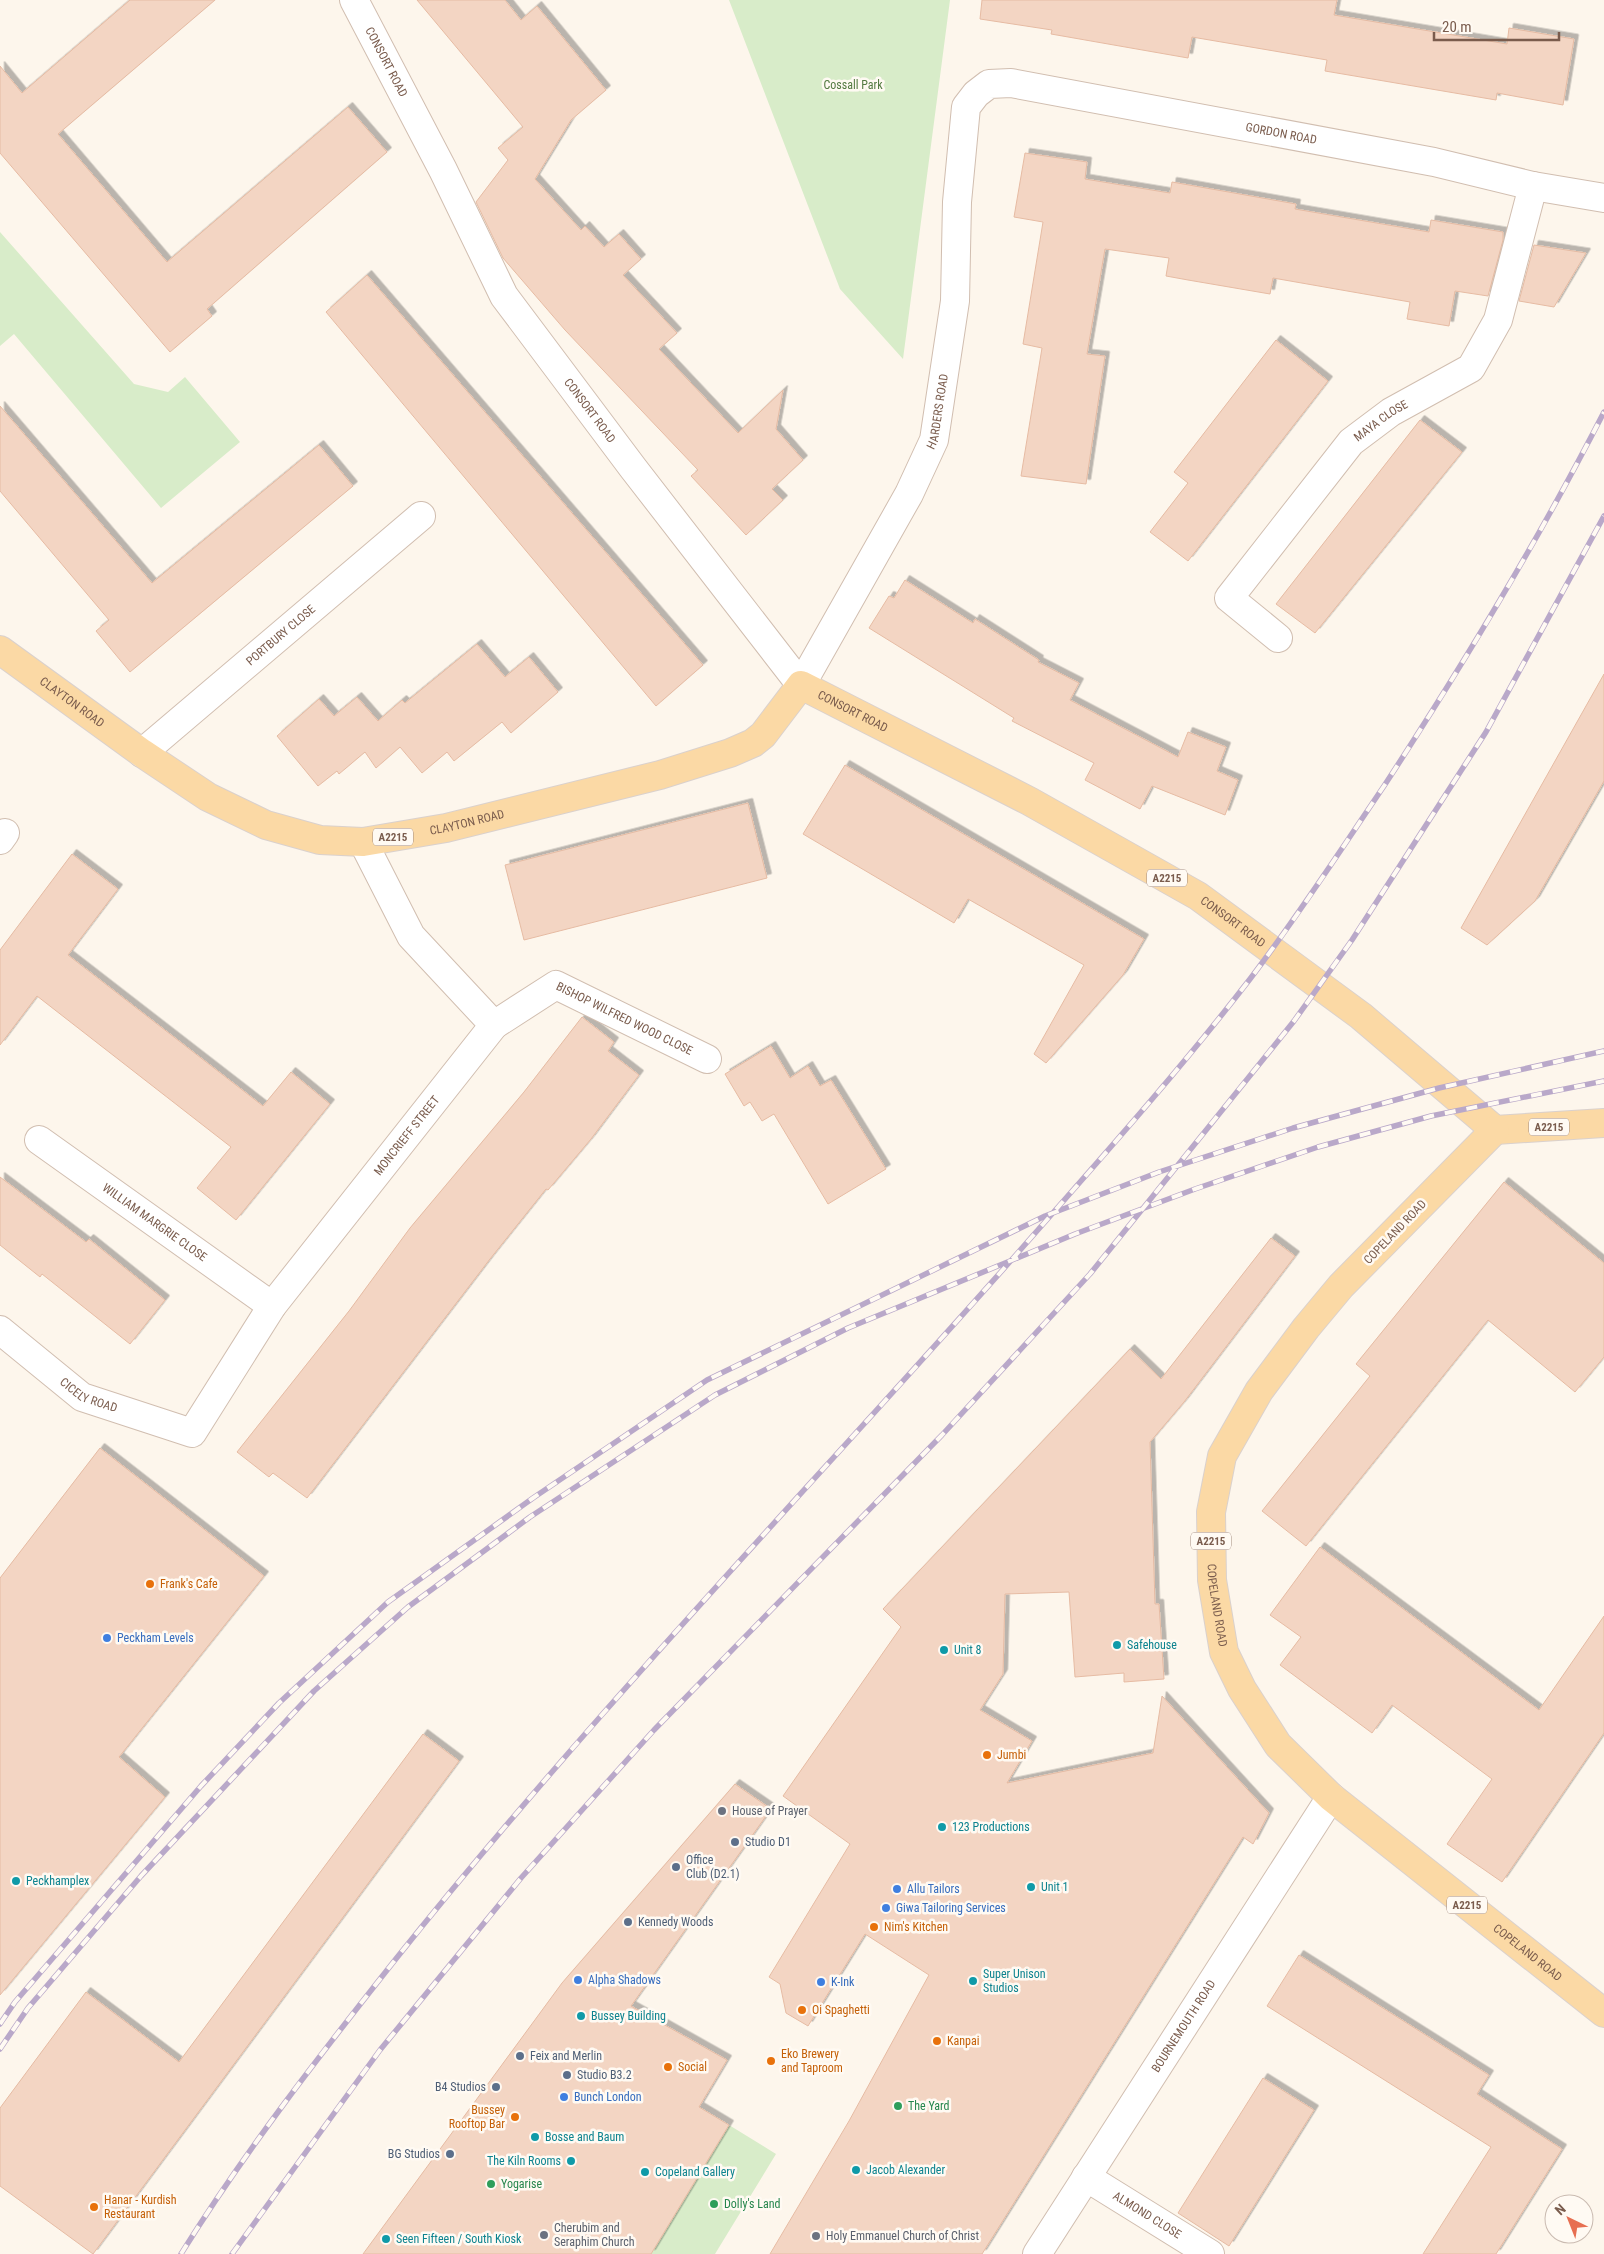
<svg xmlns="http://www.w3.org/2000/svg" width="1604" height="2254" viewBox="0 0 1604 2254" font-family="'Roboto Condensed',sans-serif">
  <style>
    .green { fill: #d8ecc9 }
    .building { fill: #f3d5c3; stroke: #e6bba3; filter: url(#shadow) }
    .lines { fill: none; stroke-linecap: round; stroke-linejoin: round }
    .minor-casing { stroke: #d1beb0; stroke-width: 30 }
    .primary-casing { stroke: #dad1cd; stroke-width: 30 }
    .minor { stroke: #fff; stroke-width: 28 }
    .primary { stroke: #fbd9a5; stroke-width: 28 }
    .rail-casing { stroke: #b9a8c9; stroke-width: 5.5 }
    .rail { stroke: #fffaf3; stroke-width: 4; stroke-dasharray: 11; stroke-linecap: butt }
    .food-dot { fill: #e8710a; stroke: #fffaf3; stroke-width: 2 }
    .shop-dot { fill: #3f7fe0; stroke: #fffaf3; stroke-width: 2 }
    .culture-dot { fill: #0f9aa8; stroke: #fffaf3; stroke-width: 2 }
    .worship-dot { fill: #6b7280; stroke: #fffaf3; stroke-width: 2 }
    .service-dot { fill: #5c6f8a; stroke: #fffaf3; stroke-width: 2 }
    .leisure-dot { fill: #2e9e5b; stroke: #fffaf3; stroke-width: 2 }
    .labels { text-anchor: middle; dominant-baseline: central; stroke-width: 5; stroke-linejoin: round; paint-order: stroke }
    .shield { fill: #fffaf3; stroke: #a28b7f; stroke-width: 1 }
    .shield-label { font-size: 11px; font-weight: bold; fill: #7a5c4d }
    .street-label { font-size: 12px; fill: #7a5c4d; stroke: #fffaf3 }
    .park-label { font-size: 12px; fill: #537a41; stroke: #fffaf3 }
    .food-label { font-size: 12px; fill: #c56008; stroke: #fffaf3; text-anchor: start }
    .shop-label { font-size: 12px; fill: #366cbe; stroke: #fffaf3; text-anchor: start }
    .culture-label { font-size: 12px; fill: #0d838f; stroke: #fffaf3; text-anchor: start }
    .worship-label { font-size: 12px; fill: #5b616d; stroke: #fffaf3; text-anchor: start }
    .service-label { font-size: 12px; fill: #4e5e75; stroke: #fffaf3; text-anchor: start }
    .leisure-label { font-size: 12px; fill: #27864d; stroke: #fffaf3; text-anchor: start }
  </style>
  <defs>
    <filter id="shadow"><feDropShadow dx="4.5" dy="-4.5" stdDeviation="0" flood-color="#0004"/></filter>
  </defs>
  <rect width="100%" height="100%" fill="#fdf6ec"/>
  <path class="green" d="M 729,0 L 950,0 L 903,359 L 840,289 Z
    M 0,232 L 134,384 L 168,392 L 185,377 L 240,442 L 161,508 L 14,334 L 0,346 Z
    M 729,2125 L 776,2154 L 715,2254 L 651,2254 Z"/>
  <path class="building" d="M 130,0 L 215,0 L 58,134 L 167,262 L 348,107 L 387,152 L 207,309 L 212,316 L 170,352 L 0,153 L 0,66 L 22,93 Z
    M 417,0 L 505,0 L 521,20 L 537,6 L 606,90 L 571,120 L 535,179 L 581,230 L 585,226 L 604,247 L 619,234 L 641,259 L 623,275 L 677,333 L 659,349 L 738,433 L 783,390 L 776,429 L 803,460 L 772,489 L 783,500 L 746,535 L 691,476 L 698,470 L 565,330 L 503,258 L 476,202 L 508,160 L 498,148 L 523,127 Z
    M 982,0 L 1337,0 L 1334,15 L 1507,44 L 1509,28 L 1574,39 L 1563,105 L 1497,93 L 1496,100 L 1325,71 L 1327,60 L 1192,37 L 1188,58 L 1051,34 L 1052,30 L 980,19 Z
    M 1025,153 L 1087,162 L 1085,179 L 1170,193 L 1172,182 L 1296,204 L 1295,209 L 1429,232 L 1431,220 L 1503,232 L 1503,240 L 1488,296 L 1455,291 L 1449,326 L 1407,319 L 1410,302 L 1273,278 L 1270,294 L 1188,280 L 1166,276 L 1169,258 L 1105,249 L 1087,354 L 1105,356 L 1086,484 L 1021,476 L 1042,348 L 1023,344 L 1043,222 L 1014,217 Z
    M 1534,245 L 1586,253 L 1554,307 L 1519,301 Z
    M 367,275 L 703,665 L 656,706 L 326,312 Z
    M 1276,340 L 1328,381 L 1188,561 L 1150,532 L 1188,483 L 1174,472 Z
    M 0,406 L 152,583 L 319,445 L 353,486 L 130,672 L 96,631 L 109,620 L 0,491 Z
    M 1420,420 L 1462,452 L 1315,633 L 1276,604 Z
    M 905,580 L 973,623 L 975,619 L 1039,660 L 1038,662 L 1079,683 L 1070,700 L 1178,757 L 1188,732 L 1226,747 L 1217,771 L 1238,780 L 1225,815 L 1152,786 L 1140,809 L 1085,780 L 1094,763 L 1012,721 L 1014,718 L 869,628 L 889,596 L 894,598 Z
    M 477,644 L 505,677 L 529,657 L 558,692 L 511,733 L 502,722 L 454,761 L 447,752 L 422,773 L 400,747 L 376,768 L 365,752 L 339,774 L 337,771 L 318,786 L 277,736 L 319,699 L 334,716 L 357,697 L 378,721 L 402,700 L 405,703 Z
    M 1604,674 L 1604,781 L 1535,901 L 1487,945 L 1461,928 Z
    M 845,765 L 1144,939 L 1123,975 L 1046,1063 L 1034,1054 L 1084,965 L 968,899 L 954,923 L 803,834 Z
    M 748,803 L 767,878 L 524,940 L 505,865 Z
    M 72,854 L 118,889 L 68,955 L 263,1106 L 291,1072 L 330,1104 L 236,1220 L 197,1188 L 231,1147 L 37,996 L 0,1045 L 0,950 Z
    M 582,1017 L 614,1042 L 608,1051 L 639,1075 L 591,1139 L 548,1190 L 546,1189 L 490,1259 L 307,1498 L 273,1473 L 269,1477 L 237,1452 L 349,1311 L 410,1228 L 524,1092 Z
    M 771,1046 L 790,1078 L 808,1066 L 820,1086 L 831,1080 L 886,1169 L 828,1204 L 774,1114 L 762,1121 L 750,1102 L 744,1106 L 725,1074 Z
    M 0,1177 L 86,1242 L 89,1239 L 165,1300 L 130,1344 L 42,1274 L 40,1277 L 0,1245 Z
    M 1504,1182 L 1604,1263 L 1604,1357 L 1575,1392 L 1488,1320 L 1306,1546 L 1262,1511 L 1370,1376 L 1356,1364 Z
    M 1271,1238 L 1295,1256 L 1184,1402 L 1150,1442 L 1155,1604 L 1159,1604 L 1164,1679 L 1124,1682 L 1124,1673 L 1075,1677 L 1069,1592 L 1005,1594 L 1003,1674 L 980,1710 L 1032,1741 L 1007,1783 L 1153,1753 L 1162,1696 L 1269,1813 L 1253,1844 L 1243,1837 L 982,2254 L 770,2254 L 849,2121 L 929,1975 L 865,1934 L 808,2026 L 786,2013 L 780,1984 L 769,1977 L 850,1844 L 783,1796 L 901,1627 L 883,1609 L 1130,1349 L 1161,1379 Z
    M 100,1448 L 264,1576 L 119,1757 L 165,1797 L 0,1995 L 0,1578 Z
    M 1320,1547 L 1539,1710 L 1604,1616 L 1604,1733 L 1502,1882 L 1447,1844 L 1492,1779 L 1392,1705 L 1372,1733 L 1280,1665 L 1301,1637 L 1270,1615 Z
    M 423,1734 L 459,1761 L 93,2254 L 0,2186 L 0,2108 L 86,1992 L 179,2062 Z
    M 735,1784 L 771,1809 L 631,2006 L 727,2060 L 699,2107 L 729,2125 L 651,2254 L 363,2254 L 562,1983 Z
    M 1299,1955 L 1489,2075 L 1477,2094 L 1562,2149 L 1496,2254 L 1423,2254 L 1491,2147 L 1267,2006 Z
    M 1263,2078 L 1314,2110 L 1229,2246 L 1178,2213 Z"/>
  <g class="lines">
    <g class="minor-casing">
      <g id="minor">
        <path id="s1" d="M 354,0 L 443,170 L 504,296 L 633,468 L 801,685 L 909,494 L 934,440 L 955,301 L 957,202 L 966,107 L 976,94 L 989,84 L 1011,83 L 1434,162 L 1533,186 L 1604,198"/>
        <path id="s2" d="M 1278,638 L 1229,598 L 1351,442 L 1391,412 L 1471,368 L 1498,320 L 1533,186"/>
        <path id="s3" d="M 142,753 L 421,516"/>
        <path d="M 0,840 L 5,833"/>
        <path id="s4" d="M 494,1025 L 556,985 L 707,1059"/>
        <path id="s5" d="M 39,1140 L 272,1306"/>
        <path id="s6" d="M 0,1330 L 82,1397 L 192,1433 L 272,1306 L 494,1025 L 411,936 L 363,842"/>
        <path id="s7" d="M 1086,2177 L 1210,2254"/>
        <path id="s8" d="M 1037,2254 L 1331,1797"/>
      </g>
    </g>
    <g class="primary-casing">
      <g id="primary">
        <path id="s9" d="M 0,650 L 142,753 L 208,797 L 266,825 L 320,840 L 363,842 L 446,828 L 660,775 L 730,753 L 753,743 L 763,735 L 801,685 L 1029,801 L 1198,896 L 1361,1016 L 1495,1130 L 1604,1123"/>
        <path id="s10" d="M 1495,1130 L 1341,1286 L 1306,1328 L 1259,1391 L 1222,1456 L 1211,1512 L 1212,1580 L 1224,1652 L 1242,1689 L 1278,1745 L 1331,1797 L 1604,2013"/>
      </g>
    </g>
    <use href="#minor" class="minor"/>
    <use href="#primary" class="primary"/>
    <g class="rail-casing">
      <path id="rail" d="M 0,2024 L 15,2002 L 201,1786 L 279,1703 L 388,1602 L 533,1498 L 707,1380 L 1045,1216 L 1159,1172 L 1293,1128 L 1439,1088 L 1604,1051
        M 0,2049 L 28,2008 L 141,1876 L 314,1691 L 408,1607 L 530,1517 L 715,1395 L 848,1328 L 1075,1234 L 1195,1189 L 1318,1147 L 1431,1116 L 1604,1081
        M 181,2254 C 245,2151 320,2055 395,1960 C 590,1716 808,1490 1015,1256 C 1095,1165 1176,1075 1250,979 C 1298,916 1340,851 1384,786 C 1463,665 1538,541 1604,412
        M 232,2254 L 380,2050 L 521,1878 L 654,1730 L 942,1435 L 1090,1274 L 1294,1021 L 1352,940 L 1486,732 L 1604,516"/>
    </g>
    <use href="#rail" class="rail"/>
  </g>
  <g class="food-dot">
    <circle cx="150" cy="1584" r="5"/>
    <circle cx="987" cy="1755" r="5"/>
    <circle cx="874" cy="1927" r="5"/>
    <circle cx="802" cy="2010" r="5"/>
    <circle cx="937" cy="2041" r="5"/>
    <circle cx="771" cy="2061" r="5"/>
    <circle cx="668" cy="2067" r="5"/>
    <circle cx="515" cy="2117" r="5"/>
    <circle cx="94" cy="2207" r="5"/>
  </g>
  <g class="shop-dot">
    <circle cx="107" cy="1638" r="5"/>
    <circle cx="897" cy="1889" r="5"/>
    <circle cx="886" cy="1908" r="5"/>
    <circle cx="578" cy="1980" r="5"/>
    <circle cx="821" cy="1982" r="5"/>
    <circle cx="564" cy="2097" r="5"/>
  </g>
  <g class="culture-dot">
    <circle cx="1117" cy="1645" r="5"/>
    <circle cx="944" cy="1650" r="5"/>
    <circle cx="942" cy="1827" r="5"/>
    <circle cx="16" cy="1881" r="5"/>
    <circle cx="1031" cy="1887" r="5"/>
    <circle cx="973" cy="1981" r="5"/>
    <circle cx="581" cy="2016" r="5"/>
    <circle cx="535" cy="2137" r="5"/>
    <circle cx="571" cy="2161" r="5"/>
    <circle cx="856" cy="2170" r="5"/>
    <circle cx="645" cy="2172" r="5"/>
    <circle cx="386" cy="2239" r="5"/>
  </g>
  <g class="worship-dot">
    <circle cx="722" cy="1811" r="5"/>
    <circle cx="544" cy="2235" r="5"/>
    <circle cx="816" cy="2236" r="5"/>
  </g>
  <g class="service-dot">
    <circle cx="735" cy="1842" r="5"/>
    <circle cx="676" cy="1867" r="5"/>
    <circle cx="628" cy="1922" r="5"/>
    <circle cx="520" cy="2056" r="5"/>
    <circle cx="567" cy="2075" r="5"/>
    <circle cx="496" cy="2087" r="5"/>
    <circle cx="450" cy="2154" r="5"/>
  </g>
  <g class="leisure-dot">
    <circle cx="898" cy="2106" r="5"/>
    <circle cx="491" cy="2184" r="5"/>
    <circle cx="714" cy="2204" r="5"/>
  </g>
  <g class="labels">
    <g class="shield">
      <rect x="373" y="828.5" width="40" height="17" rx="4"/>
      <rect x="1147" y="869.5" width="40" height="17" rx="4"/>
      <rect x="1529" y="1118.5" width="40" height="17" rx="4"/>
      <rect x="1191" y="1532.5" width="40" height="17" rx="4"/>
      <rect x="1447" y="1896.5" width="40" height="17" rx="4"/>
    </g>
    <g class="shield-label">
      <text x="393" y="837">A2215</text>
      <text x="1167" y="878">A2215</text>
      <text x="1549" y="1127">A2215</text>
      <text x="1211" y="1541">A2215</text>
      <text x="1467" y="1905">A2215</text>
    </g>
    <g class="street-label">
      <text stroke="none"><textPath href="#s1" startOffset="70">CONSORT ROAD</textPath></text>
      <text stroke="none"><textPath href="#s1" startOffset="1765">GORDON ROAD</textPath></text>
      <text stroke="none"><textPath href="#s1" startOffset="475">CONSORT ROAD</textPath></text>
      <text stroke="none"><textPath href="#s1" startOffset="1129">HARDERS ROAD</textPath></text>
      <text stroke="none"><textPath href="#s2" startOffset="298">MAYA CLOSE</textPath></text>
      <text stroke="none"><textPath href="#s3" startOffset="182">PORTBURY CLOSE</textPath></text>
      <text stroke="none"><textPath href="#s9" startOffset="89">CLAYTON ROAD</textPath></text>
      <text stroke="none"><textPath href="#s9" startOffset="955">CONSORT ROAD</textPath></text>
      <text stroke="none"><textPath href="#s9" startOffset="524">CLAYTON ROAD</textPath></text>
      <text stroke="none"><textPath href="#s9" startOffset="1390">CONSORT ROAD</textPath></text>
      <text stroke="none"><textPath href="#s4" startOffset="150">BISHOP WILFRED WOOD CLOSE</textPath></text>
      <text stroke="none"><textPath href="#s6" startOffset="589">MONCRIEFF STREET</textPath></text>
      <text stroke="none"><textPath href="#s5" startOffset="142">WILLIAM MARGRIE CLOSE</textPath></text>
      <text transform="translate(1395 1232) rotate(-46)">COPELAND ROAD</text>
      <text stroke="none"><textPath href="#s6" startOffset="111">CICELY ROAD</textPath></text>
      <text stroke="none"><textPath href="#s10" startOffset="578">COPELAND ROAD</textPath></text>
      <text stroke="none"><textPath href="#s10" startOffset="1058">COPELAND ROAD</textPath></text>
      <text stroke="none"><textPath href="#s8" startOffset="271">BOURNEMOUTH ROAD</textPath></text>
      <text stroke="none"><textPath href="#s7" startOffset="72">ALMOND CLOSE</textPath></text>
    </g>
    <g class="park-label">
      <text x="853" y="85">Cossall Park</text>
    </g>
    <g class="food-label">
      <text x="160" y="1584">Frank's Cafe</text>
      <text x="997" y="1755">Jumbi</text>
      <text x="884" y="1927">Nim's Kitchen</text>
      <text x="812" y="2010">Oi Spaghetti</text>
      <text x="947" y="2041">Kanpai</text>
      <text x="781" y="2054">Eko Brewery<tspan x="781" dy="14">and Taproom</tspan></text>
      <text x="678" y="2067">Social</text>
      <text x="505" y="2110" text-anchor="end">Bussey<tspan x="505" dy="14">Rooftop Bar</tspan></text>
      <text x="104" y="2200">Hanar - Kurdish<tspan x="104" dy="14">Restaurant</tspan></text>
    </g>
    <g class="shop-label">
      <text x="117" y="1638">Peckham Levels</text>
      <text x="907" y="1889">Allu Tailors</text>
      <text x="896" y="1908">Giwa Tailoring Services</text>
      <text x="588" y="1980">Alpha Shadows</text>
      <text x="831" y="1982">K-Ink</text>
      <text x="574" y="2097">Bunch London</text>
    </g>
    <g class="culture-label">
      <text x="1127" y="1645">Safehouse</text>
      <text x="954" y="1650">Unit 8</text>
      <text x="952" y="1827">123 Productions</text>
      <text x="26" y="1881">Peckhamplex</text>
      <text x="1041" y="1887">Unit 1</text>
      <text x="983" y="1974">Super Unison<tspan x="983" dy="14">Studios</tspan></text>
      <text x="591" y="2016">Bussey Building</text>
      <text x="545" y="2137">Bosse and Baum</text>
      <text x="561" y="2161" text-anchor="end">The Kiln Rooms</text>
      <text x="866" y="2170">Jacob Alexander</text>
      <text x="655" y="2172">Copeland Gallery</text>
      <text x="396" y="2239">Seen Fifteen / South Kiosk</text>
    </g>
    <g class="worship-label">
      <text x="732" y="1811">House of Prayer</text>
      <text x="554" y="2228">Cherubim and<tspan x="554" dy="14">Seraphim Church</tspan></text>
      <text x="826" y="2236">Holy Emmanuel Church of Christ</text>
    </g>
    <g class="service-label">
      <text x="745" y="1842">Studio D1</text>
      <text x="686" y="1860">Office<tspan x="686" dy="14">Club (D2.1)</tspan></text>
      <text x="638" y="1922">Kennedy Woods</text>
      <text x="530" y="2056">Feix and Merlin</text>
      <text x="577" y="2075">Studio B3.2</text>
      <text x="486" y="2087" text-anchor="end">B4 Studios</text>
      <text x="440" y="2154" text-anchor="end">BG Studios</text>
    </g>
    <g class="leisure-label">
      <text x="908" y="2106">The Yard</text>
      <text x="501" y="2184">Yogarise</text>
      <text x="724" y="2204">Dolly's Land</text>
    </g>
  </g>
  <g transform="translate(1569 2219) rotate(317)"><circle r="24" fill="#fffaf3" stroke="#cabbb1"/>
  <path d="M0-4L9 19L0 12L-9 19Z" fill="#e76f51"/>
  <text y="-8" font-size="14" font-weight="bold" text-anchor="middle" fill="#7a5c4d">N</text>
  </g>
  <path d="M1434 32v8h125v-8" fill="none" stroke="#7a5c4d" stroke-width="2.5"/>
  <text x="1442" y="32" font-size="15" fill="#7a5c4d" stroke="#fffaf3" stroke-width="4" paint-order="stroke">20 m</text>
</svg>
